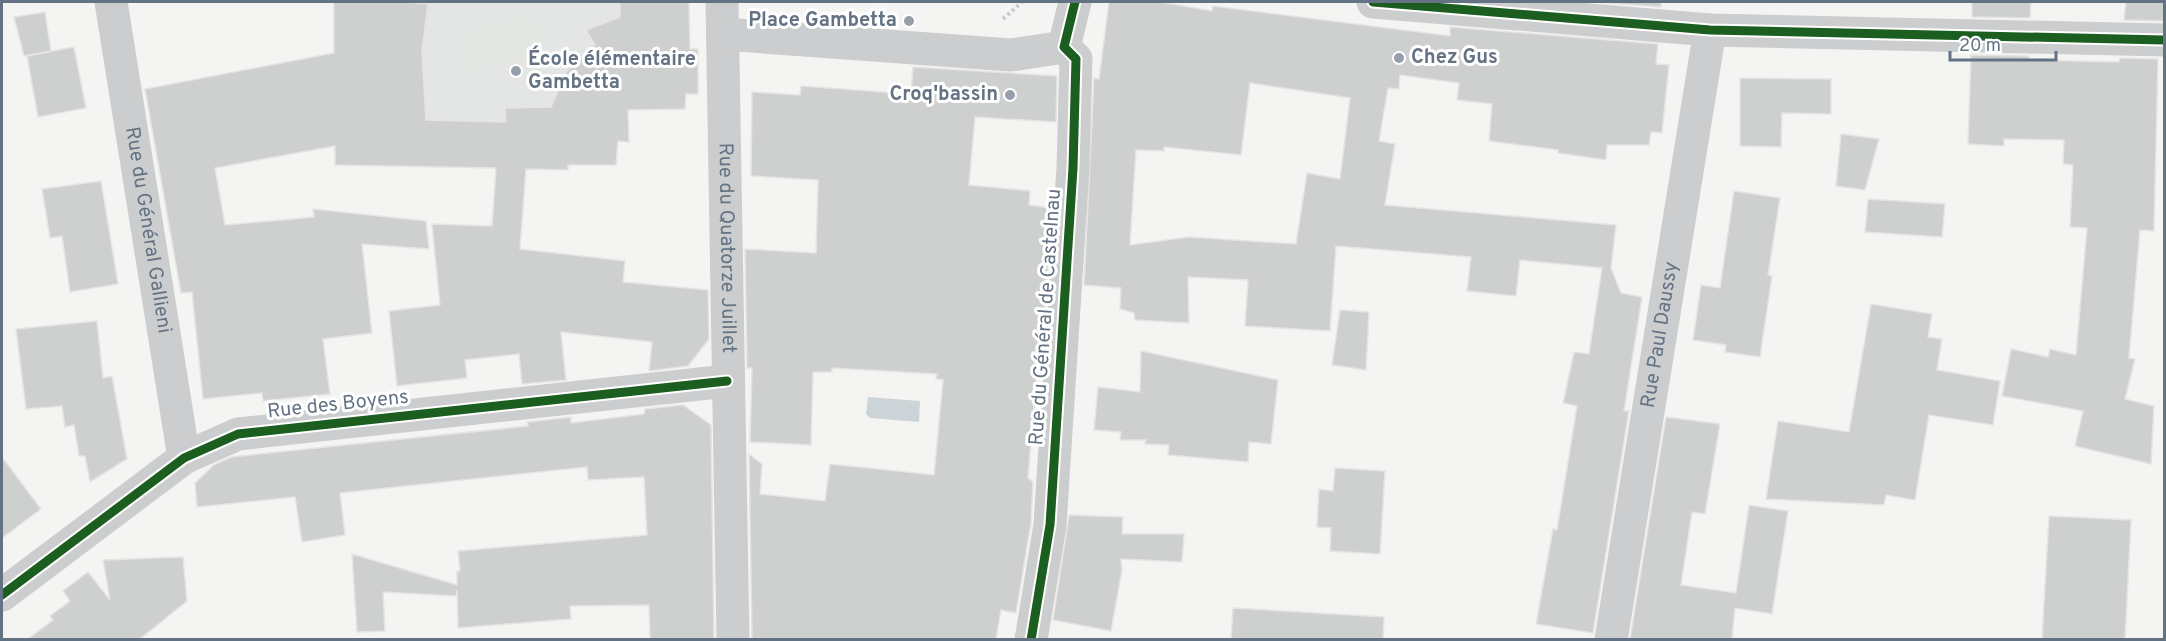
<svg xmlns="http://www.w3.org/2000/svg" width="2166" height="641" viewBox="0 0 2166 641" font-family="Overpass,sans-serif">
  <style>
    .built { fill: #e4e6e5 }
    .green { fill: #e4e7e1 }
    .water { fill: #cdd4d8 }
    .building { fill: #ced0d0; stroke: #e4e4e2; stroke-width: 1.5; fill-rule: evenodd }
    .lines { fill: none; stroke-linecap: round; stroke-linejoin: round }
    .path { stroke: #cacacb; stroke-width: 4; stroke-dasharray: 3 3; stroke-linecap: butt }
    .minor { stroke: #cccdce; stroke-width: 33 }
    .cycleway-casing { stroke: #fff; stroke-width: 13 }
    .cycleway { stroke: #1b5e20; stroke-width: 9 }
    .poi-dot { fill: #96a0aa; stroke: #fff; stroke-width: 2 }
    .labels { text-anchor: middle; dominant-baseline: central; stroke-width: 6; stroke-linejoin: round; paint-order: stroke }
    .poi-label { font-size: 20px; font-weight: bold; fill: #647383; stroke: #fff; text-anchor: end }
    .street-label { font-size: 20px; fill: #647383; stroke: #fff }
  </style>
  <rect width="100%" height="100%" fill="#f4f5f3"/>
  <path class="built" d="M 333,2 L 689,2 L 690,49 L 698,49 L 698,94 L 686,94 L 685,109 L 628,110 L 629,142 L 618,142 L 616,165 L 582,165 L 584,139 L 570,139 L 568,170 L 335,165 Z"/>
  <path class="green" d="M 535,17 L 543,57 L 464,71 L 457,32 Z"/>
  <path class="water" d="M 868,397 L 920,401 L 919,422 L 870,418 L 866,414 Z"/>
  <path class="building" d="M 334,2 L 404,2 L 428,4 L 422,51 L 426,120 L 506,122 L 505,108 L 551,107 L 566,72 L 595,45 L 586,30 L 620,17 L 620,2 L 689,2 L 690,49 L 698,49 L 698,94 L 686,94 L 685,109 L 628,110 L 629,142 L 618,141 L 616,165 L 568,165 L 568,170 L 526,169 L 520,249 L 625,261 L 623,282 L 708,290 L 709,339 L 688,366 L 649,371 L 652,342 L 561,332 L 566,380 L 522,384 L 519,354 L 465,360 L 467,378 L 397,386 L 389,311 L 440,305 L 432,224 L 492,226 L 496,168 L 335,165 L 335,146 L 215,168 L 225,225 L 314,217 L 313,209 L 426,221 L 429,249 L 362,244 L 372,333 L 323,339 L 330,394 L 263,401 L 262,393 L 203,399 L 192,292 L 181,293 L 145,89 L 334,53 Z
    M 1109,2 L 1160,2 L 1212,11 L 1213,6 L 1450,36 L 1450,27 L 1658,44 L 1656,64 L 1669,65 L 1662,133 L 1651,132 L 1649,145 L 1607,145 L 1606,160 L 1558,153 L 1558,150 L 1489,141 L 1492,104 L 1457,100 L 1459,83 L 1400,75 L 1399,89 L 1388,88 L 1379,141 L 1395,144 L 1385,205 L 1616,225 L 1611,268 L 1621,293 L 1642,297 L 1624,411 L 1629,411 L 1593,633 L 1536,624 L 1553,529 L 1557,530 L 1577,406 L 1563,403 L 1574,352 L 1589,354 L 1602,268 L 1520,260 L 1516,296 L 1467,291 L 1471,257 L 1336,246 L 1330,331 L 1245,326 L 1248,280 L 1188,277 L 1189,323 L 1135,320 L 1134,313 L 1120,309 L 1121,288 L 1084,285 L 1094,78 L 1099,79 ZM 1250,83 L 1350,98 L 1340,179 L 1307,173 L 1296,244 L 1189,237 L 1130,245 L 1136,150 L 1164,151 L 1164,147 L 1241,155 Z
    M 1593,2 L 1661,2 L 1661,7 Z
    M 1972,2 L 2031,2 L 2030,18 L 1972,17 Z
    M 2126,2 L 2164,2 L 2164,21 L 2124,20 Z
    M 45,12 L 51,51 L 24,56 L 14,17 Z
    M 74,47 L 86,108 L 38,117 L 27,56 Z
    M 1971,55 L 2029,56 L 2029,60 L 2119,62 L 2120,58 L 2158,59 L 2154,231 L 2140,230 L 2129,358 L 2135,359 L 2125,399 L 2154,406 L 2151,464 L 2075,446 L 2083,411 L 2002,396 L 2011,349 L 2048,357 L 2050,349 L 2076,355 L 2087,228 L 2070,227 L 2073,165 L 2063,164 L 2064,140 L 2004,139 L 2004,146 L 1968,144 Z
    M 913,67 L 1057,76 L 1056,122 L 975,117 L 969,185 L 1030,191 L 1029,205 L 1052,208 L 1044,325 L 1041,325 L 1028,478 L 1033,482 L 1031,523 L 1016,613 L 1001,610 L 996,639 L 752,639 L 749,454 L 762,464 L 760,494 L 825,501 L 830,464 L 934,475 L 943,380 L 936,379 L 937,374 L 832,368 L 832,372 L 813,372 L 811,445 L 750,442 L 752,368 L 747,368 L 745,249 L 816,253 L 818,180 L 751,176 L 752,92 L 800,95 L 801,86 L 911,94 Z
    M 1740,78 L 1831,79 L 1831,114 L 1782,113 L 1781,147 L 1740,146 Z
    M 1841,134 L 1879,139 L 1865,190 L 1836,186 Z
    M 101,181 L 118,284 L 70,292 L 62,236 L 50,238 L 42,189 Z
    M 1734,191 L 1780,198 L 1768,275 L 1772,276 L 1760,357 L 1725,352 L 1726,345 L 1693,340 L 1701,285 L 1720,288 Z
    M 1868,199 L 1945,204 L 1942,237 L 1865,232 Z
    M 1871,304 L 1932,314 L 1928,337 L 1942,339 L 1937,370 L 2000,381 L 1993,425 L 1929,415 L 1915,500 L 1886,495 L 1884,505 L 1766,499 L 1778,421 L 1849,432 Z
    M 1340,310 L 1369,312 L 1366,370 L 1332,365 Z
    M 97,321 L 103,378 L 112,376 L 127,459 L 90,482 L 85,456 L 79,456 L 74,425 L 65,427 L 62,406 L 26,409 L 16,329 Z
    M 1141,351 L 1278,380 L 1271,444 L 1249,442 L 1248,462 L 1168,455 L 1169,445 L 1145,444 L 1146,440 L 1120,440 L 1121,432 L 1094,430 L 1098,387 L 1140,392 Z
    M 683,405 L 711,425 L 714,639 L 650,639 L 649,605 L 570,606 L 571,619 L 458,628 L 457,590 L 456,596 L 383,592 L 385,631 L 357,632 L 352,554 L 457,585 L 457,571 L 460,571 L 458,551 L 647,535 L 644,477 L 588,480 L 587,467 L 340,493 L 345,535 L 302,542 L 295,497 L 197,507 L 195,483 L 214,465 L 231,457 L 528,426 L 527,422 L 571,417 L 571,423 L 644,414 L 645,409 Z
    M 1666,417 L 1720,424 L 1705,514 L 1692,512 L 1681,585 L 1736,593 L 1749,505 L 1788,511 L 1772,614 L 1735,608 L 1732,639 L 1630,639 Z
    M 2,457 L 41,509 L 2,538 Z
    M 1335,468 L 1385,471 L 1380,554 L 1330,551 L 1331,528 L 1317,527 L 1319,489 L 1333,491 Z
    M 1069,515 L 1123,517 L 1122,534 L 1184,534 L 1182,562 L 1121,559 L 1122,570 L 1111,631 L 1053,620 Z
    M 2049,516 L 2131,520 L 2125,639 L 2042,639 Z
    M 183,557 L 187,601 L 140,639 L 28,639 L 53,620 L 50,616 L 70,601 L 63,591 L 88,572 L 110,600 L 103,560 Z
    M 1233,608 L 1384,617 L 1383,639 L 1231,639 Z"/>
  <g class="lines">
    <path class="path" d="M 1003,19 L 1022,2"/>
    <g class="minor">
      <path id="s1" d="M 111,2 L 184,458"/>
      <path id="s2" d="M 722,2 L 733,640"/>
      <path d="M 1373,2 L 1710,30 L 2164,40"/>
      <path d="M 723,34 L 1011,55 L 1064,47"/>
      <path d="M 2,595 L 184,458 L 238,434 L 727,381"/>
      <path d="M 1031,640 L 1050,525 L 1073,168 L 1076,59 L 1064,47 L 1075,2"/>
      <path id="s3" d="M 1611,640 L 1710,30"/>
    </g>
    <g class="cycleway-casing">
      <path id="cycleway" d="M 1373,2 L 1710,30 L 2164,40
        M 2,595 L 184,458 L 238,434 L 727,381
        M 1031,640 L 1050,525 L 1073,168 L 1076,59 L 1064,47 L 1075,2"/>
    </g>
    <use href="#cycleway" class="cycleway"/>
  </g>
  <g class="poi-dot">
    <circle cx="909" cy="21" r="6"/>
    <circle cx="1399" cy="58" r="6"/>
    <circle cx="516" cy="71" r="6"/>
    <circle cx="1010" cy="95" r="6"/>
  </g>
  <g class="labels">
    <g class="poi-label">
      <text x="897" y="21">Place Gambetta</text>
      <text x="1411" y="58" text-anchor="start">Chez Gus</text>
      <text x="528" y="60" text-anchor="start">École élémentaire<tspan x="528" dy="23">Gambetta</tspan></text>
      <text x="998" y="95">Croq'bassin</text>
    </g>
    <g class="street-label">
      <text stroke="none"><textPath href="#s1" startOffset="231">Rue du Général Gallieni</textPath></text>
      <text stroke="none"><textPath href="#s2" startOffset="246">Rue du Quatorze Juillet</textPath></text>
      <text transform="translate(1046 317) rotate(-86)">Rue du Général de Castelnau</text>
      <text stroke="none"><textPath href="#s3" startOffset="309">Rue Paul Daussy</textPath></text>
      <text transform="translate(338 405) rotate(-6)">Rue des Boyens</text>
    </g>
  </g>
  <rect width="2166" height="641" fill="none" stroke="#647383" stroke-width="6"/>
  <path d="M1950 51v9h106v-9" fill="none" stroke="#647383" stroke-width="3"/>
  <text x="1959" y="51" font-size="18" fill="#647383" stroke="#ffffff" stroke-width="4.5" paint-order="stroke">20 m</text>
</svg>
